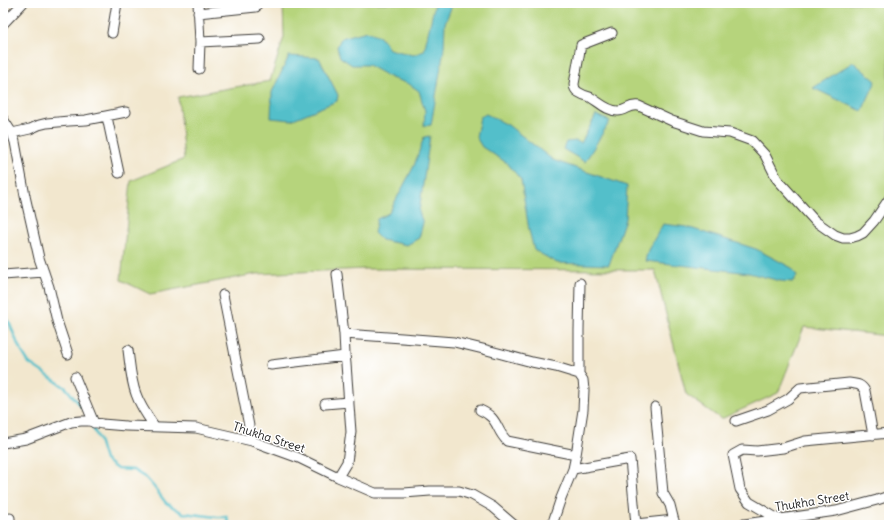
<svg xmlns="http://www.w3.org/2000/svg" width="892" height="528" viewBox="0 0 892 528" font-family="Delius,sans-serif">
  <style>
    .green { fill: #b6d47b; stroke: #69784c }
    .water { fill: #52bfca; stroke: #376e73 }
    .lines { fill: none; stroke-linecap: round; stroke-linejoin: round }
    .stream { stroke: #52bfca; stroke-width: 2.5 }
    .street-casing { stroke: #3c3a37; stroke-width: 11 }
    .street { stroke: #fff; stroke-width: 9 }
    .labels { text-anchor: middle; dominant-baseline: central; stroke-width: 3; stroke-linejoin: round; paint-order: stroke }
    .street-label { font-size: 12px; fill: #1c1c1c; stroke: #fff }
  </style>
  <rect width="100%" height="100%" fill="#fff"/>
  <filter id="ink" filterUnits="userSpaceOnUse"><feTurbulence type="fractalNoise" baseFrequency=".025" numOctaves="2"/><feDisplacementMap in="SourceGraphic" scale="8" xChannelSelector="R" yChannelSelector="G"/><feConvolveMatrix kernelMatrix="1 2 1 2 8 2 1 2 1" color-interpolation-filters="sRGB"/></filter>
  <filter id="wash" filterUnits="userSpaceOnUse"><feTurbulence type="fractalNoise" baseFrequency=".012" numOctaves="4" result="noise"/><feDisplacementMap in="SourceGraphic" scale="16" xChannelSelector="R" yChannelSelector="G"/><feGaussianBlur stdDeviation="0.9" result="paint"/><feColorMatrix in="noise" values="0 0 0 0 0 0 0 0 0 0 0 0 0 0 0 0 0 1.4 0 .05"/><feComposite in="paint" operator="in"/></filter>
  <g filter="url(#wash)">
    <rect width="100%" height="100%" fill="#f2e7ce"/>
    <path class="green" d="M 283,3 L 889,3 L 889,336 L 804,327 L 778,393 L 721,419 L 686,394 L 655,270 L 365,269 L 256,274 L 150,294 L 121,280 L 131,181 L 184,159 L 178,97 L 270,81 L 284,37 Z"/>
    <path class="water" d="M 435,3 L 453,3 L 445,23 L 444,49 L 431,125 L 424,126 L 425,111 L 419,91 L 409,84 L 391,78 L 368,65 L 352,65 L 340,57 L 337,47 L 341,38 L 367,31 L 380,36 L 389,49 L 413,55 L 424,51 Z
      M 289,56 L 319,58 L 338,95 L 337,101 L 291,120 L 271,118 L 272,92 Z
      M 853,62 L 876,81 L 862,111 L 813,88 Z
      M 486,114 L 508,125 L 553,160 L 627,186 L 625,219 L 609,265 L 557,263 L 534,250 L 529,230 L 521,180 L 507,163 L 482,147 L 476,137 L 480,117 Z
      M 596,115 L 610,121 L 585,162 L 563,149 L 566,142 L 576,141 L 581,143 Z
      M 430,136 L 419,212 L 423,223 L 419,238 L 407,245 L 381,240 L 374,233 L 377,219 L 389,213 L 414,166 L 424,137 Z
      M 663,224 L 687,227 L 756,249 L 792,268 L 797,276 L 793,282 L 780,281 L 749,273 L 645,261 L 648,250 Z"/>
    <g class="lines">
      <path class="stream" d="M 3,316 L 9,322 L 19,347 L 29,363 L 66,388 L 85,411
        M 92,426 L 99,440 L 105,460 L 117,469 L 133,470 L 146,478 L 154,487 L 166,503 L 183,513 L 217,517 L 227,517 L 229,525"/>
    </g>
  </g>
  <g filter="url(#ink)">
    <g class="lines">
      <g class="street-casing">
        <path id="street" d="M 198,3 L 200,42 L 199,69
          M 198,13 L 256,7
          M 3,24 L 23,3
          M 112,33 L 117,3
          M 612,33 L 581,45 L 574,84 C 574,87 575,90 578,92 C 581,94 586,96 590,97 C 599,102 607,111 618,111 C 627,111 629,104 639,106 L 672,121 L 703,131 L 730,133 L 752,141 L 765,155 L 777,179 L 815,221 L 835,235 L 843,238 L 850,238 L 857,236 L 863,233 L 874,221 L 889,199
          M 200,42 L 260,39
          M 107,117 L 119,173
          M 3,119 L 12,133 L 15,142 L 25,196 L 39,258 L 49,287 L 57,321 L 68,354
          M 12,133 L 30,129 L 39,125 L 47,123 L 69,121 L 86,120 L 126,112
          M 337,274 L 344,334
          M 3,275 L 44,272
          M 223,295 L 252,441
          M 128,350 C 130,365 131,381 136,394 C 140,406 148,417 155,427
          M 271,365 L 345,356
          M 579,374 L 579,330 L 580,283
          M 75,377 L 94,423
          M 325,404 L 349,402
          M 655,407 L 663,493 L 670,505 L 675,525
          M 480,410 C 499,418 495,429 507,441 L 576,455
          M 736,421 L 768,410 L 788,399 L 800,388 L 849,383 C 857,384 861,384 865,391 L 873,435
          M 3,443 L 26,439 L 71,422 L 81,421 L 89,421 L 102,424 L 126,426 L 196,428 L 252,441 L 299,458 L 338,477 L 375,493 L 404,493 L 430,491 L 459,491 L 472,495 L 493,507 L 514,525
          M 573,469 L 630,459 L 636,525
          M 338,477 L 347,462 L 351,432 L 346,364 L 345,354 L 344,334 L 402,338 L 454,342 L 483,349 L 532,362 L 556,367 L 579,374 L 583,380 L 584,390 L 583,410 L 576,455 L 573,469 L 561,498 L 552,525
          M 10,518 L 10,525
          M 778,519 L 749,502 L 740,489 L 733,455 L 742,450 L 757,451 L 783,448 L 805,441 L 889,433
          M 636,524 L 674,520
          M 737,525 L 836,511 L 877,500 L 889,496"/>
      </g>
      <use href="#street" class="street"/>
    </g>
  </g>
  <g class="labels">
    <g class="street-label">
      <text transform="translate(269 437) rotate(18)">Thukha Street</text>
      <text transform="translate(812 501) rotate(-9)">Thukha Street</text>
    </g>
  </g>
  <rect width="892" height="528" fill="none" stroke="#fff" stroke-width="16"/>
</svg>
